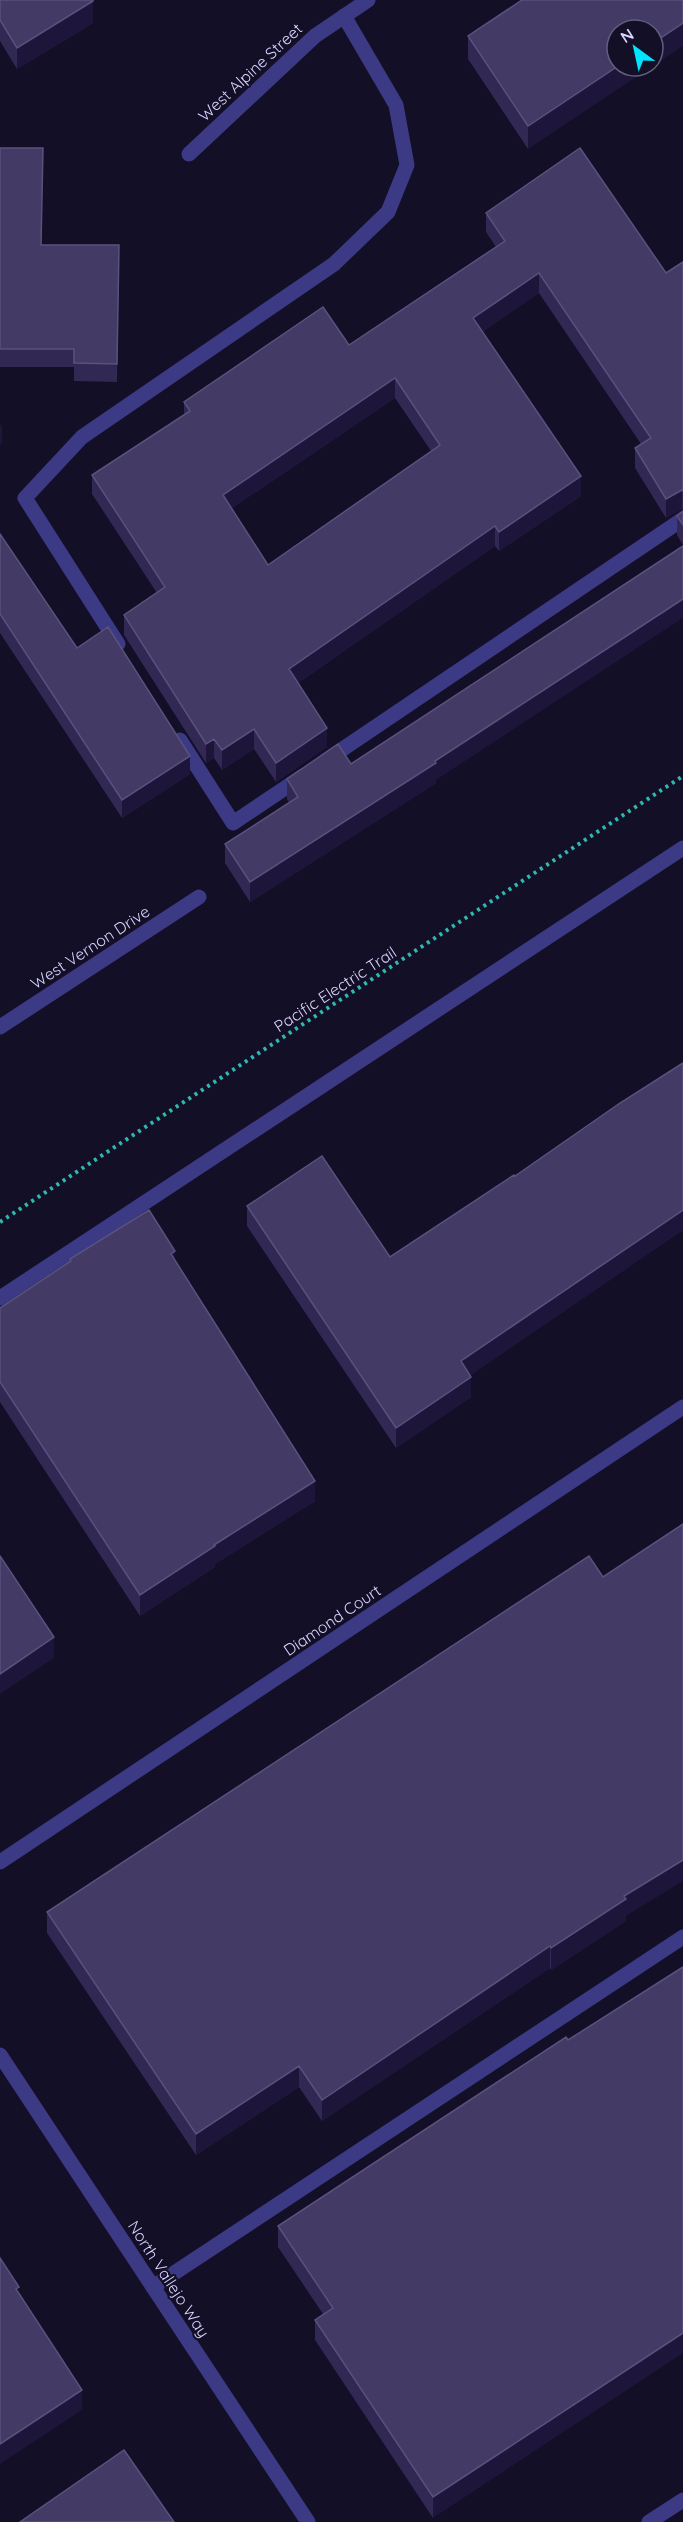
<svg xmlns="http://www.w3.org/2000/svg" width="683" height="2522" viewBox="0 0 683 2522" font-family="Quicksand,sans-serif">
  <style>
    .lines { fill: none; stroke-linecap: round; stroke-linejoin: round }
    .path { stroke: #2fb8b0; stroke-width: 4; stroke-dasharray: 3 4.5; stroke-linecap: butt }
    .service { stroke: #3d3a85; stroke-width: 15 }
    .minor { stroke: #3d3a85; stroke-width: 15 }
    .tertiary { stroke: #3d3a85; stroke-width: 15 }
    .wall { fill: #312854; fill-rule: evenodd }
    .shaded-wall { fill: #1d163a }
    .building { fill: #433a66; stroke: #5a527e; stroke-width: 1.5; fill-rule: evenodd }
    .labels { text-anchor: middle; dominant-baseline: central; stroke-width: 4.5; stroke-linejoin: round; paint-order: stroke }
    .street-label { font-size: 16px; fill: #d9d4ff; stroke: #130f26 }
  </style>
  <rect width="100%" height="100%" fill="#130f26"/>
  <g class="lines">
    <path class="path" d="M 0,1222 L 683,776"/>
    <path class="service" d="M 118,644 L 25,498 L 82,437 L 334,264 L 388,212 L 407,165 L 396,105 L 344,16
      M 180,740 L 233,823 L 303,776
      M 325,761 L 683,519
      M 0,1298 L 683,848
      M 153,2287 L 683,1937"/>
    <path class="minor" d="M 189,154 L 315,36 L 368,0
      M 0,1027 L 199,897
      M 0,1862 L 683,1407
      M 0,2055 L 308,2522"/>
    <path class="tertiary" d="M 649,2522 L 683,2500"/>
  </g>
  <path class="wall" d="M 0,0 L 94,0 L 93,1 L 93,23 L 17,69 L 0,41 Z
    M 683,0 L 528,149 L 468,59 L 468,36 Z
    M 0,148 L 41,245 L 119,245 L 117,382 L 74,381 L 74,367 L 0,367 Z
    M 486,213 L 666,273 L 683,262 L 683,510 L 682,509 L 666,518 L 635,468 L 635,448 L 641,444 L 539,293 L 482,332 L 581,496 L 499,551 L 495,546 L 298,683 L 327,747 L 276,782 L 254,749 L 222,770 L 214,758 L 206,763 L 124,635 L 124,615 L 157,593 L 92,494 L 92,475 L 184,416 L 184,402 L 349,345 L 496,247 L 486,232 ZM 395,398 L 431,451 L 268,565 L 232,508 Z
    M 683,511 L 683,545 L 677,535 L 677,516 Z
    M 0,534 L 77,648 L 190,774 L 122,818 L 0,633 Z
    M 351,764 L 436,780 L 436,783 L 250,902 L 225,863 L 225,844 L 289,803 L 287,799 L 287,779 Z
    M 515,1176 L 683,1230 L 470,1375 L 471,1397 L 396,1448 L 247,1226 L 247,1206 L 390,1257 Z
    M 70,1259 L 175,1262 L 315,1501 L 215,1564 L 215,1567 L 140,1616 L 0,1402 L 0,1308 L 70,1262 Z
    M 47,1912 L 626,1916 L 626,1921 L 551,1970 L 550,1968 L 322,2121 L 299,2087 L 196,2155 L 47,1933 Z
    M 566,2037 L 433,2518 L 315,2340 L 315,2320 L 323,2314 L 278,2247 L 278,2226 Z"/>
  <path class="shaded-wall" d="M 93,1 L 93,23 L 17,69 L 17,48 Z
    M 683,23 L 683,46 L 528,149 L 528,126 L 618,66 L 653,66 L 653,43 Z
    M 539,273 L 539,293 L 473,338 L 473,318 Z
    M 395,378 L 395,398 L 223,514 L 223,495 Z
    M 2,424 L 2,443 L 0,444 L 0,426 Z
    M 581,476 L 581,496 L 499,551 L 499,532 Z
    M 682,490 L 682,509 L 666,518 L 666,499 Z
    M 495,526 L 495,546 L 289,689 L 289,669 Z
    M 683,599 L 683,618 L 436,780 L 436,783 L 250,902 L 250,882 Z
    M 327,728 L 327,747 L 276,782 L 276,763 Z
    M 254,729 L 254,749 L 222,770 L 222,750 Z
    M 214,739 L 214,758 L 206,763 L 206,744 Z
    M 190,756 L 190,774 L 122,818 L 122,800 Z
    M 683,1210 L 683,1230 L 461,1382 L 461,1361 Z
    M 175,1251 L 175,1272 L 171,1254 Z
    M 471,1377 L 471,1397 L 396,1448 L 396,1428 Z
    M 315,1481 L 315,1501 L 215,1564 L 215,1567 L 140,1616 L 140,1595 L 214,1545 Z
    M 54,1637 L 54,1658 L 0,1694 L 0,1674 Z
    M 683,1860 L 683,1881 L 626,1916 L 626,1921 L 551,1970 L 551,1948 L 624,1896 Z
    M 550,1946 L 550,1968 L 322,2121 L 322,2100 Z
    M 299,2066 L 299,2087 L 196,2155 L 196,2134 Z
    M 683,2333 L 683,2353 L 433,2518 L 433,2497 Z
    M 82,2390 L 82,2410 L 0,2464 L 0,2444 Z"/>
  <path class="building" d="M 0,0 L 93,0 L 93,1 L 17,48 L 0,20 Z
    M 522,0 L 683,0 L 683,23 L 653,43 L 653,30 L 617,30 L 617,66 L 618,66 L 528,126 L 468,36 Z
    M 0,148 L 43,148 L 41,245 L 119,245 L 117,364 L 74,363 L 74,349 L 0,349 Z
    M 580,148 L 666,273 L 683,262 L 683,491 L 682,490 L 666,499 L 635,448 L 651,438 L 539,273 L 473,318 L 581,476 L 499,532 L 495,526 L 289,669 L 327,728 L 276,763 L 254,729 L 222,750 L 214,739 L 206,744 L 124,615 L 165,587 L 92,475 L 190,411 L 184,402 L 323,307 L 349,345 L 505,241 L 486,213 ZM 395,378 L 440,445 L 268,565 L 223,495 Z
    M 683,511 L 683,525 L 677,516 Z
    M 0,534 L 77,648 L 108,627 L 190,756 L 122,800 L 0,614 Z
    M 683,546 L 683,599 L 435,761 L 436,763 L 250,882 L 225,844 L 298,797 L 287,779 L 338,744 L 351,764 Z
    M 683,1063 L 683,1210 L 461,1361 L 471,1377 L 396,1428 L 247,1206 L 322,1156 L 390,1257 L 514,1175 L 515,1176 L 620,1103 Z
    M 149,1210 L 175,1251 L 171,1254 L 315,1481 L 214,1545 L 215,1546 L 140,1595 L 0,1382 L 0,1308 L 71,1261 L 70,1259 Z
    M 683,1524 L 683,1860 L 624,1896 L 626,1899 L 551,1948 L 550,1946 L 322,2100 L 299,2066 L 196,2134 L 47,1912 L 589,1556 L 603,1577 Z
    M 0,1556 L 54,1637 L 0,1674 Z
    M 683,1967 L 683,2333 L 433,2497 L 315,2320 L 333,2308 L 278,2226 L 566,2037 L 568,2040 Z
    M 0,2258 L 19,2287 L 16,2289 L 82,2390 L 0,2444 Z
    M 124,2450 L 174,2522 L 20,2522 Z"/>
  <g class="labels">
    <g class="street-label">
      <text transform="translate(250 72) rotate(-43)">West Alpine Street</text>
      <text transform="translate(90 947) rotate(-33)">West Vernon Drive</text>
      <text transform="translate(335 989) rotate(-33)">Pacific Electric Trail</text>
      <text transform="translate(332 1620) rotate(-34)">Diamond Court</text>
      <text transform="translate(169 2279) rotate(57)">North Vallejo Way</text>
    </g>
  </g>
  <g transform="translate(635 48) rotate(327)"><circle r="28" fill="#130f26" stroke="#625e7d" stroke-width="1.5"/>
  <path d="M0-4.5L10 22L0 15L-10 22Z" fill="#00e5ff"/>
  <text y="-9" font-size="16" font-weight="bold" text-anchor="middle" fill="#d9d4ff">N</text>
  </g>
</svg>
